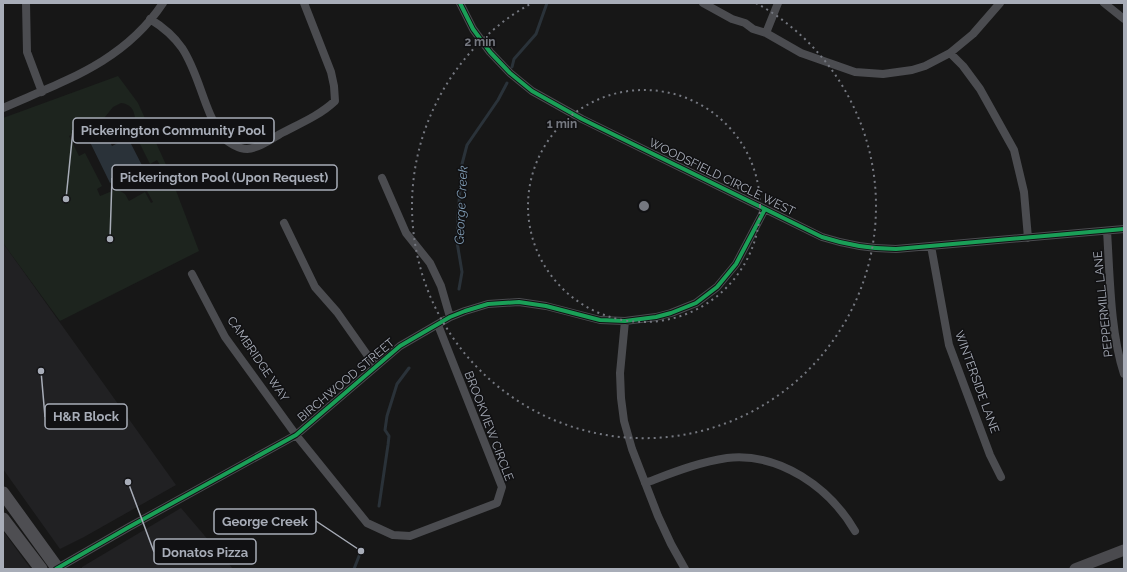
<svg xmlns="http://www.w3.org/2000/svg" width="1127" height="572" viewBox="0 0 1127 572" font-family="Raleway,sans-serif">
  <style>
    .built { fill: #212123 }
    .green { fill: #1d241e; fill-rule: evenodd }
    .water { fill: #2a3239 }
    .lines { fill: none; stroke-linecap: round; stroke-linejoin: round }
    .stream { stroke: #2a3239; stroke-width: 3 }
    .minor { stroke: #4b4c50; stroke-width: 8 }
    .secondary { stroke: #4a4a4e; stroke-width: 11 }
    .trunk { stroke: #4e4e52; stroke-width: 13 }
    .cycleway-casing { stroke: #111113; stroke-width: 6 }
    .cycleway { stroke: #1a9f57; stroke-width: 4 }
    .ring { fill: none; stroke: #757880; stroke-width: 2; stroke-dasharray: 2 4 }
    .labels { text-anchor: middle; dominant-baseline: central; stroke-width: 3; stroke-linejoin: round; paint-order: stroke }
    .street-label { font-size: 12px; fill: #a8adb8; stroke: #111113 }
    .water-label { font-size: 13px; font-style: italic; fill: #7f9bb3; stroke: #111113 }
    .centre { fill: #757880; stroke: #111113; stroke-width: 2 }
    .ring-label { font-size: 12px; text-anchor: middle; font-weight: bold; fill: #757880; stroke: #111113; stroke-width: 3; stroke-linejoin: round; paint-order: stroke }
    .leader { fill: none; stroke: #a8adb8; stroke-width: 1.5 }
    .callout-dot { fill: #a8adb8; stroke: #111113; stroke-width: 1.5 }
    .callout { fill: #111113; stroke: #a8adb8; stroke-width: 1.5 }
    .callout-label { font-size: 13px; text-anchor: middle; font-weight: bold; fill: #a8adb8 }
  </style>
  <rect width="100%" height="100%" fill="#171717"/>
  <path class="built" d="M 3,243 L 176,485 L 84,537 L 60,549 L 3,469 Z
    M 181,508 L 233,569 L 82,569 L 82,567 Z
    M 3,531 L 31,569 L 3,569 Z"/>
  <path class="green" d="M 118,76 L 138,103 L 167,167 L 199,251 L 60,321 L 3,243 L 3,118 ZM 121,103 C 130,104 134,109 135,118 L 132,128 L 150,164 L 157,160 L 169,181 L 147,191 L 153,202 L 151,203 L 145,192 L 129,201 L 125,194 L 117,189 L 100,196 L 97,189 L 102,186 L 85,153 L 79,156 L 69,136 L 105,117 L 113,107 Z"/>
  <path class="water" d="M 104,130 L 112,146 L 128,138 L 149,179 L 133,187 L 127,175 L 110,183 L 88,138 Z"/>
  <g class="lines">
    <path class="stream" d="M 512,67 L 514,59 L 536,34 L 547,3
      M 459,289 L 462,272 L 457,242 L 458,215 L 462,164 L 467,145 L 498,100 L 507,83
      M 379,506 L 388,445 L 389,436 L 385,430 L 387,416 L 397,384 L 409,368
      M 354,569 L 361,551"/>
    <path class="minor" d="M 26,3 L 27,52 L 42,92
      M 460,3 L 473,29 L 490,52 L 510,73 L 532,91 L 582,119 L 822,237 C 847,245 870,249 896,249 L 1124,229
      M 703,3 L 732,19 L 745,23 L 753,29 L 766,33 L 801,53 L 855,72 L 883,74 L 912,70 L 925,66 L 950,53 L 973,34 L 1000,3
      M 1104,3 L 1124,19
      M 150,19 C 163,27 173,35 182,48 C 200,75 203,110 223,137 C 227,142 239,149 247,149 C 259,148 270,140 280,134 C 299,124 319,116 335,101 L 334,86 L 331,72 L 304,3
      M 766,33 L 778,3
      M 950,53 L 963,66 L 980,89 L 1014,150 L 1024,192 L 1028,238
      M 3,108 C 64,81 124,62 163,3
      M 382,178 L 406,233 L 430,263 L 441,286 L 450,317
      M 284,223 L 315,287 L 337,312 L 375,366
      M 1107,231 C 1110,276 1110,331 1124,374
      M 931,246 L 949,345 L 990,455 L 1001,477
      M 192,274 L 225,337 L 296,435 L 367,523 L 393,535 L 410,536 L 497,503 L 502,487 L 438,325
      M 625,321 L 620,373 L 621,398 L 624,421 L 632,449 L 658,516 L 671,544 L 685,569
      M 645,483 C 672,473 699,462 727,458 C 780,452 830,488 855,531
      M 56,569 L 129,527 L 296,435 L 400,346 L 450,317 L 465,311 L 488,304 L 519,302 L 546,306 L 600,320 L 625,321 L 656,317 L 671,313 L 696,303 L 717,287 L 736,264 L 765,209"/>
    <path class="secondary" d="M 1075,569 L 1124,550"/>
    <path class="trunk" d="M 3,493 L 58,569
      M 3,519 L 41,569"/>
    <g class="cycleway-casing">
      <path id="cycleway" d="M 460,3 L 473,29 L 490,52 L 510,73 L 532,91 L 582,119 L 822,237 C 847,245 870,249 896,249 L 1124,229
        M 56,569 L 129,527 L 296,435 L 400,346 L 450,317 L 465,311 L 488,304 L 519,302 L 546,306 L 600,320 L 625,321 L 656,317 L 671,313 L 696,303 L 717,287 L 736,264 L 765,209"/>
    </g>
    <use href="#cycleway" class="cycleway"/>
  </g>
  <g class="ring">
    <circle cx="644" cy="206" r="116"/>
    <path d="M756 3A232 232 0 1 1 532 3"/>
  </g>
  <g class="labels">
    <g class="street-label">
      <text transform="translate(722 177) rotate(26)">WOODSFIELD CIRCLE WEST</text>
      <text transform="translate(1103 304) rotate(-96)">PEPPERMILL LANE</text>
      <text transform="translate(258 359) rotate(56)">CAMBRIDGE WAY</text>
      <text transform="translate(346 380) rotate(-40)">BIRCHWOOD STREET</text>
      <text transform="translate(977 382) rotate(70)">WINTERSIDE LANE</text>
      <text transform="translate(489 426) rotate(69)">BROOKVIEW CIRCLE</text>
    </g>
    <g class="water-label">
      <text transform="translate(461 205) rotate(-87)">George Creek</text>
    </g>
  </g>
  <circle cx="644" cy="206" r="6" class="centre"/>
  <g class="ring-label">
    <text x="480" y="46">2 min</text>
    <text x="562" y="128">1 min</text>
  </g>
  <path class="leader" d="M66 199L73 130M110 239L112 178M41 371L45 417M361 551L316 521M128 482L154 552"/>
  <g class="callout-dot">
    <circle cx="66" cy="199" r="4"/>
    <circle cx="110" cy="239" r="4"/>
    <circle cx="41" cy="371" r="4"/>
    <circle cx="361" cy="551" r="4"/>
    <circle cx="128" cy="482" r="4"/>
  </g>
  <g class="callout">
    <rect x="73" y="118" width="201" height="25" rx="4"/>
    <rect x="112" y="165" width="225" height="25" rx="4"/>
    <rect x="45" y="404" width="82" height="25" rx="4"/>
    <rect x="214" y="509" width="102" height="25" rx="4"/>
    <rect x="154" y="539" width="102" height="25" rx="4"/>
  </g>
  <g class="callout-label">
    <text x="173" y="135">Pickerington Community Pool</text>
    <text x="224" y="182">Pickerington Pool (Upon Request)</text>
    <text x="86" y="421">H&amp;R Block</text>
    <text x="265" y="526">George Creek</text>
    <text x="205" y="557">Donatos Pizza</text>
  </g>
  <rect width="1127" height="572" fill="none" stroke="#a8adb8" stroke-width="8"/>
</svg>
